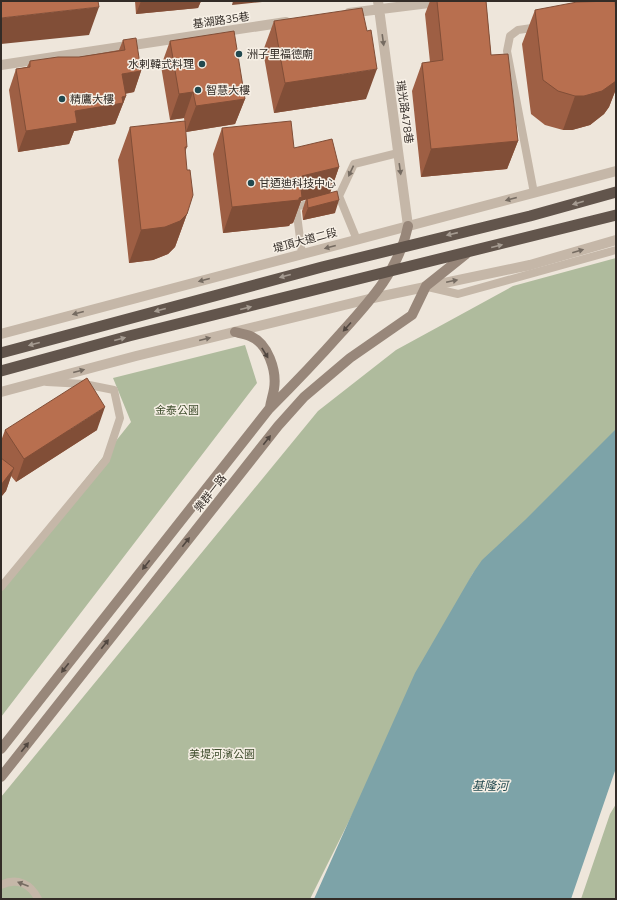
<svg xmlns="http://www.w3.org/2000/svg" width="617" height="900" viewBox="0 0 617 900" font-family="Mulish,'Noto Sans TC',sans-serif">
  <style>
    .green { fill: #afbb9d }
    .water { fill: #7da3a8 }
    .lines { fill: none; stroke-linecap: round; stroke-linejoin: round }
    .service { stroke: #c5b7a8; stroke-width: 8 }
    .minor { stroke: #c5b7a8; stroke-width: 10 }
    .tertiary { stroke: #c5b7a8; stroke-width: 10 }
    .secondary { stroke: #98877a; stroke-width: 10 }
    .trunk { stroke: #62554c; stroke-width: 11 }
    .wall { fill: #9e5f44 }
    .shaded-wall { fill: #814e37 }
    .building { fill: #b86f4f; stroke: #814e37 }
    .oneway { fill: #756b61 }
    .oneway2 { fill: #a59b91 }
    .oneway3 { fill: #514740 }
    .poi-dot { fill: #22494f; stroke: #f7f0e6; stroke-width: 1.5 }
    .labels { text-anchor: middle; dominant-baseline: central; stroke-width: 3; stroke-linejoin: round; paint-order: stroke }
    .street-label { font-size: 11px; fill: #332c27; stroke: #f7f0e6 }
    .poi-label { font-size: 11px; fill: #332c27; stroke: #f7f0e6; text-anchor: start }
    .park-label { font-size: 11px; fill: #404e2e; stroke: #f7f0e6 }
    .water-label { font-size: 12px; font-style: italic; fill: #22494f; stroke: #f7f0e6 }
  </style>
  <rect width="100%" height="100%" fill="#eee6db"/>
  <path class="green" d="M 616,258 L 616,432 L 473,573 L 310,899 L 1,899 L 1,797 L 318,411 L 396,350 L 513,286 Z
    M 245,345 L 257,383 L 1,717 L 1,585 L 131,422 L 113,378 Z
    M 616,804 L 616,899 L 581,899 L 610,814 Z"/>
  <path class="water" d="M 616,429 L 616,768 L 571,899 L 314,899 L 415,673 L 473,573 L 482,560 L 525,520 Z"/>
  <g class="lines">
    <path class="service" d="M 534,193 L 507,51 L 510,36 L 518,30 L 539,27
      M 339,196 L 354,164 L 398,153
      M 327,199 L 339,196 L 357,240
      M 302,254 L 296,207 L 314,202
      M 428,287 L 458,294 L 616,250
      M 1,587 L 106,460 L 120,418 L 114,390 L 84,384 L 47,382
      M 1,885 C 17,877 31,884 38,899"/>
    <path class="minor" d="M 378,1 L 408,226
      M 349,13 L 445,1
      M 1,65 L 286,22"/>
    <path class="tertiary" d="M 1,334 L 616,171
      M 1,392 L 136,356 L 373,298 L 530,265 L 616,240"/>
    <path class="secondary" d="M 235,332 C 239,333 245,334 250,336 C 268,343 277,371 274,389 C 273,395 271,401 270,407
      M 1,749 L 269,409 C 294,384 318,359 341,333 C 370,301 399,270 408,226
      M 1,777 L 278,426 L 304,397 L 350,358 L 412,315 L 426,286 L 466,254"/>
    <path class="trunk" d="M 1,353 L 322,267 L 530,216 L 616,192
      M 1,371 L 129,336 L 616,215"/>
  </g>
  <path class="wall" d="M 135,1 L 201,1 L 198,8 L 136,14 Z
    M 430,1 L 486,1 L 491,55 L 518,141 L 507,169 L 421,177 L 412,91 L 422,63 L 430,62 L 425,14 Z
    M 535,10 L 616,14 L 616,89 L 609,107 L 604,114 L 590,125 L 572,130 L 563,130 L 545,125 L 531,114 L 522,44 Z
    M 274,21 L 366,99 L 274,113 L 263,51 Z
    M 123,40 L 141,71 L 134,92 L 125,94 L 126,96 L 115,124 L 74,131 L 69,144 L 18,152 L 9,90 L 16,69 L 27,67 L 30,61 L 79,57 L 119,50 Z
    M 170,41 L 245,99 L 235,124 L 186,132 L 184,118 L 170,120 L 161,66 Z
    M 130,127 L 187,147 L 185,152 L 187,214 L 175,247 L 168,254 L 153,260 L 129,263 L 118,160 Z
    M 222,128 L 294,148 L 339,167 L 330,193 L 335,213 L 303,220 L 302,211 L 306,199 L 301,201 L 293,223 L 290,224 L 289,226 L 223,233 L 213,154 Z
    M 5,430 L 97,430 L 16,482 L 11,476 L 6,491 L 1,497 L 1,441 Z"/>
  <path class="shaded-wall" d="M 141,1 L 201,1 L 198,8 L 136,14 Z
    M 233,1 L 263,1 L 262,2 L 232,5 Z
    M 99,7 L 89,35 L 1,44 L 1,18 Z
    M 377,69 L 366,99 L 274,113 L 285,83 Z
    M 141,71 L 134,92 L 115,95 L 122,74 Z
    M 616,81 L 616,89 L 609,107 L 604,114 L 590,125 L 572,130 L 563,130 L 575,96 Z
    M 193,92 L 184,118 L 170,120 L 179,94 Z
    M 126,96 L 115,124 L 74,131 L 69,144 L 18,152 L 26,131 L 75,111 Z
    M 245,99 L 235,124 L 186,132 L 196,106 Z
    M 518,141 L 507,169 L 421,177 L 431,149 Z
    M 339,167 L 330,193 L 301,201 L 293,223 L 290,224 L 289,226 L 223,233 L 232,207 L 302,176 Z
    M 339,200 L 335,213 L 303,220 L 308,208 Z
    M 187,214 L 175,247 L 168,254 L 153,260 L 129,263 L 141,230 Z
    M 105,407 L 97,430 L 16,482 L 24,459 Z
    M 14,468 L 6,491 L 1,497 L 1,485 Z"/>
  <path class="building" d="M 1,1 L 98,1 L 99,7 L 1,18 Z
    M 437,1 L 486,1 L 491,55 L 508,54 L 518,141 L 431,149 L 422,63 L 443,60 Z
    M 615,1 L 616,14 L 616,81 L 602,91 L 584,96 L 575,96 L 558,91 L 543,80 L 535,10 L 577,2 Z
    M 362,8 L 367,31 L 371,30 L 377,69 L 285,83 L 274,21 Z
    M 234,31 L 245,99 L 196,106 L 193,92 L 179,94 L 170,41 Z
    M 136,38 L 141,71 L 122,74 L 126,96 L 122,97 L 123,103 L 75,111 L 77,123 L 26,131 L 16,69 L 30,67 L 30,61 L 58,57 L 79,57 L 125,50 L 123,40 Z
    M 185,121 L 187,147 L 185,147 L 187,170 L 190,170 L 193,195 L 187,214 L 180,221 L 165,227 L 141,230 L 130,127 Z
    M 291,121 L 294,148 L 332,139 L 339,167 L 302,176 L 300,181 L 302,197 L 299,198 L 299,200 L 232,207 L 222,128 Z
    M 337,191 L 339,200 L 308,208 L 307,199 Z
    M 87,378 L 105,407 L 24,459 L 5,430 Z
    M 1,458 L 14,468 L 1,485 Z"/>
  <defs><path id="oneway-solid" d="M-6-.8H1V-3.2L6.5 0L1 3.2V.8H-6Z"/></defs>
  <g class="oneway">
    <use href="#oneway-solid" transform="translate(383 40) rotate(82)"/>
    <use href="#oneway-solid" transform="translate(400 169) rotate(82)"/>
    <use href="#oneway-solid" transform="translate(351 171) rotate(115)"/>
    <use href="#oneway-solid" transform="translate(511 199) rotate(165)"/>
    <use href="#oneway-solid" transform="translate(330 247) rotate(165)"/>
    <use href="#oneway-solid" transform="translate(578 251) rotate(-16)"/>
    <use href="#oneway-solid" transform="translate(204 280) rotate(165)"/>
    <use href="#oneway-solid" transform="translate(452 281) rotate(-12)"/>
    <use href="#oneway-solid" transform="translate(78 313) rotate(165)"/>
    <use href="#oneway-solid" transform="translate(205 339) rotate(-14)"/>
    <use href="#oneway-solid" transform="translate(79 371) rotate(-15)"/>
    <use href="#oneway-solid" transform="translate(23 884) rotate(-159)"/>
  </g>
  <g class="oneway2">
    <use href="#oneway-solid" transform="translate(578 203) rotate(164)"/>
    <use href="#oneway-solid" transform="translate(452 234) rotate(167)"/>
    <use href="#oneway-solid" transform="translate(497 246) rotate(-14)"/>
    <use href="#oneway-solid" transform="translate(285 276) rotate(165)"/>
    <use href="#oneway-solid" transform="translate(246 308) rotate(-14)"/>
    <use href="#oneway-solid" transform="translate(160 310) rotate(165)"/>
    <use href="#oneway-solid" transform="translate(120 339) rotate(-15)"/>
    <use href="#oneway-solid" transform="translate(34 344) rotate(165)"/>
  </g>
  <g class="oneway3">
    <use href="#oneway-solid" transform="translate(347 327) rotate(132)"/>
    <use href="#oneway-solid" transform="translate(265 353) rotate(58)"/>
    <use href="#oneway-solid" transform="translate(267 440) rotate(-52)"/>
    <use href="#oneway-solid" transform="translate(186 542) rotate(-52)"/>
    <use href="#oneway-solid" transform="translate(146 565) rotate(128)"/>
    <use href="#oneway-solid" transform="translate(105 644) rotate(-52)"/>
    <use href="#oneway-solid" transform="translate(65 668) rotate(128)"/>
    <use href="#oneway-solid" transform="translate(25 747) rotate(-52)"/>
  </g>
  <g class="poi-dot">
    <circle cx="239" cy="54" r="4"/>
    <circle cx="202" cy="64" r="4"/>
    <circle cx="198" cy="90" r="4"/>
    <circle cx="62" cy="99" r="4"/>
    <circle cx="251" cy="183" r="4"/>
  </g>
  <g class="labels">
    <g class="street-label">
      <text transform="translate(221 20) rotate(-8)">基湖路35巷</text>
      <text transform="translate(405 112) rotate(82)">瑞光路478巷</text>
      <text transform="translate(305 240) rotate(-15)">堤頂大道二段</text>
      <text transform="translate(210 493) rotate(-52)">樂群一路</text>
    </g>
    <g class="poi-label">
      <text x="247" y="54">洲子里福德廟</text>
      <text x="194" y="64" text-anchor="end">水剌韓式料理</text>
      <text x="206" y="90">智慧大樓</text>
      <text x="70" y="99">精鷹大樓</text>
      <text x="259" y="183">甘迺迪科技中心</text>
    </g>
    <g class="park-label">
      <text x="177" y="410">金泰公園</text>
      <text x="222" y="754">美堤河濱公園</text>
    </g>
    <g class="water-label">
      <text x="490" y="785">基隆河</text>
    </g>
  </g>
  <rect width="617" height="900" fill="none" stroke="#332c27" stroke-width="4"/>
</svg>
